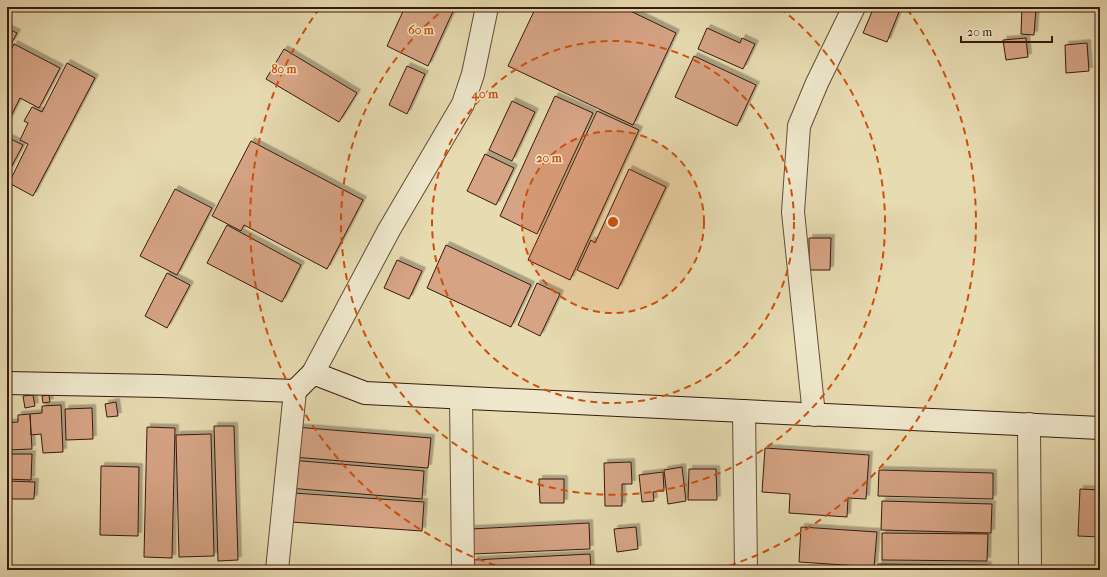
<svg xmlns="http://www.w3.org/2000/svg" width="1107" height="577" viewBox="0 0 1107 577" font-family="'IM FELL French Canon',serif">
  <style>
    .building { fill: #d6a485; stroke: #38190e; filter: url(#shadow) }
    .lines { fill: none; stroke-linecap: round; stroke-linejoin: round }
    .street-casing { stroke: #644a37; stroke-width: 24 }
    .secondary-casing { stroke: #38190e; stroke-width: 24 }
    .street { stroke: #efe8cc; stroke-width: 22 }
    .secondary { stroke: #efe8cc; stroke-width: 22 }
    .ring { fill: none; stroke: #ce4f0c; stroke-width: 2; stroke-dasharray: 7 5 }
    .centre { fill: #ce4f0c; stroke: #efe8cc; stroke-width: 2 }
    .ring-label { font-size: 12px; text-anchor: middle; font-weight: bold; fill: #ce4f0c; stroke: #efe8cc; stroke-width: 3; stroke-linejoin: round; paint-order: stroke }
  </style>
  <defs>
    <filter id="shadow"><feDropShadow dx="3.5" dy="-3.5" stdDeviation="0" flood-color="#0004"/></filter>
  </defs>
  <rect width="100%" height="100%" fill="#e7dbb1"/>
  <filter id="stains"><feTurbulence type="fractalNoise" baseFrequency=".005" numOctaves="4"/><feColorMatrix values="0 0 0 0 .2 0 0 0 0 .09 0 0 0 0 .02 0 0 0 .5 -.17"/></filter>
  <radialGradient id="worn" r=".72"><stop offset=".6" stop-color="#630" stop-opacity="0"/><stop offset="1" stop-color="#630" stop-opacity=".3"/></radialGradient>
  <path class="building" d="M 405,7 L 455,7 L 428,66 L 387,46 Z
    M 536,7 L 622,7 L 676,33 L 633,125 L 508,66 Z
    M 780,7 L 792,7 L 790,12 Z
    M 874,7 L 901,7 L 887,42 L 863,33 Z
    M 972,7 L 986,7 L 983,12 Z
    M 1022,7 L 1036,7 L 1034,35 L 1021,34 Z
    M 7,28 L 17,33 L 11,44 L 7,42 Z
    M 707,28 L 740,43 L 742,38 L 755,44 L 743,69 L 698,49 Z
    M 1026,38 L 1028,57 L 1006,60 L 1003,40 Z
    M 1087,43 L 1089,71 L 1066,73 L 1065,45 Z
    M 14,44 L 60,68 L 39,108 L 20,98 L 7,124 L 7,45 L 12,48 Z
    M 284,49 L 357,93 L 339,122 L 266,79 Z
    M 694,56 L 756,85 L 737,126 L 675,97 Z
    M 67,63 L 95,78 L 33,196 L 9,183 L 28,144 L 20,140 L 28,123 L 24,121 L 32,107 L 42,112 Z
    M 407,66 L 425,74 L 407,114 L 389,105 Z
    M 555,96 L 593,113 L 537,234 L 500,216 Z
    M 512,101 L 535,112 L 512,161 L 489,150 Z
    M 597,111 L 639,130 L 570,280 L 528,260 Z
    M 7,137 L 23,145 L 7,175 Z
    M 251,141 L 363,200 L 327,269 L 244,225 L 241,231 L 212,216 Z
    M 485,154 L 514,168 L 496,205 L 467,191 Z
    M 629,169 L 666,187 L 618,289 L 577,270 L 591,240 L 595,243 Z
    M 175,189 L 212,208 L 177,275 L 140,256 Z
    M 227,225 L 301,265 L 282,302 L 207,263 Z
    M 809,238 L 831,238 L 830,270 L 809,270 Z
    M 446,245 L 531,285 L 511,327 L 427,288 Z
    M 397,260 L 422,271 L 409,299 L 384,288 Z
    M 167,273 L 190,285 L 167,328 L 145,316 Z
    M 537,283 L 560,294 L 540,336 L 518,325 Z
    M 33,395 L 35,406 L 25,408 L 23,396 Z
    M 49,395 L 50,402 L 43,403 L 42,396 Z
    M 116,402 L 118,416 L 107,417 L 105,404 Z
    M 61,405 L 63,452 L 43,453 L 41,434 L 31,435 L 30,414 L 42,413 L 42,406 Z
    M 92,408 L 93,439 L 66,440 L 65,409 Z
    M 30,414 L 32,449 L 7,450 L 7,423 L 18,422 L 18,415 Z
    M 214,426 L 234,426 L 238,560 L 218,561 Z
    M 147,427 L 175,428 L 172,558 L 144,557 Z
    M 295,427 L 431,438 L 428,468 L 293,457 Z
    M 211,434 L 214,556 L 179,557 L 176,435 Z
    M 765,448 L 869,455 L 866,499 L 848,498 L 847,517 L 789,513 L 790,494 L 762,492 Z
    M 7,454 L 32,454 L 31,480 L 7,479 Z
    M 290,460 L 424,471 L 422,499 L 288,488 Z
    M 631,462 L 632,484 L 622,484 L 622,506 L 605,506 L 604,463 Z
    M 101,466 L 139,467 L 138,536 L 100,535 Z
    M 682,467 L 686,501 L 668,504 L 664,470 Z
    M 689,469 L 716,469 L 717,500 L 688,500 Z
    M 879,470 L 993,473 L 993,499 L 878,496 Z
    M 663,472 L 664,491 L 653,492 L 654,501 L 642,502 L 639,475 Z
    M 539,479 L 564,479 L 564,503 L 540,503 Z
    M 7,481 L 35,482 L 34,499 L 7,499 Z
    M 1080,489 L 1100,490 L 1100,537 L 1078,536 Z
    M 279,492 L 424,502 L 422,531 L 277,521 Z
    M 882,501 L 992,504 L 991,533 L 881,530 Z
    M 589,523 L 590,549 L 473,554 L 471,529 Z
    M 636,527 L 638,549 L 617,552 L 614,529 Z
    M 801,527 L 877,532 L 874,567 L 799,562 Z
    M 882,533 L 988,534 L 987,561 L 882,560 Z
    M 590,554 L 591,570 L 474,570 L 473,560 Z
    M 878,564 L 988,565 L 988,570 L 878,570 Z"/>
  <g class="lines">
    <g class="street-casing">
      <path id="street" d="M 313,373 L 389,230 L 463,104 L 473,74 L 487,7
        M 461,398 L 463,570
        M 744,411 L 746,570
        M 814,415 L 793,212 L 799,126 L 817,83 L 854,7
        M 1029,424 L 1030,570
        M 277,570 L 295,391"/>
    </g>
    <g class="secondary-casing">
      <path id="secondary" d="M 7,383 L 160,386 L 295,391 L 313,373 L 365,393 L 1100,428"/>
    </g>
    <use href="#street" class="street"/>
    <use href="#secondary" class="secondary"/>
  </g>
  <circle cx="613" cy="222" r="91" fill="#ce4f0c" fill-opacity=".12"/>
  <g class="ring">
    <circle cx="613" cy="222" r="91"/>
    <circle cx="613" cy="222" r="181"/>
    <path d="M780 8A272 272 0 1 1 446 8"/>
    <path d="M507 569A363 363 0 0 1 319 9M907 9A363 363 0 0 1 719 569"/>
  </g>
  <circle cx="613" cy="222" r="6" class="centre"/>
  <g class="ring-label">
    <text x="421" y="34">60 m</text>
    <text x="284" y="73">80 m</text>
    <text x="485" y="98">40 m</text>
    <text x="549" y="162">20 m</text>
  </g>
  <rect width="1107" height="577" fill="none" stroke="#e7dbb1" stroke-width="24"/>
  <rect x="8" y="8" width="1091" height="561" fill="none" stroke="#38190e" stroke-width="2"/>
  <rect x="12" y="12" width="1083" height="553" fill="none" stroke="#38190e"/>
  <path d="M961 36v6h91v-6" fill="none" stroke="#38190e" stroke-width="2"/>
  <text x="967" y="36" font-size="12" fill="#38190e" stroke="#efe8cc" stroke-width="3" paint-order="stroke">20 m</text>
  <rect width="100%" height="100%" filter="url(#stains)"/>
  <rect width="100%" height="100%" fill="url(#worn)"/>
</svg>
